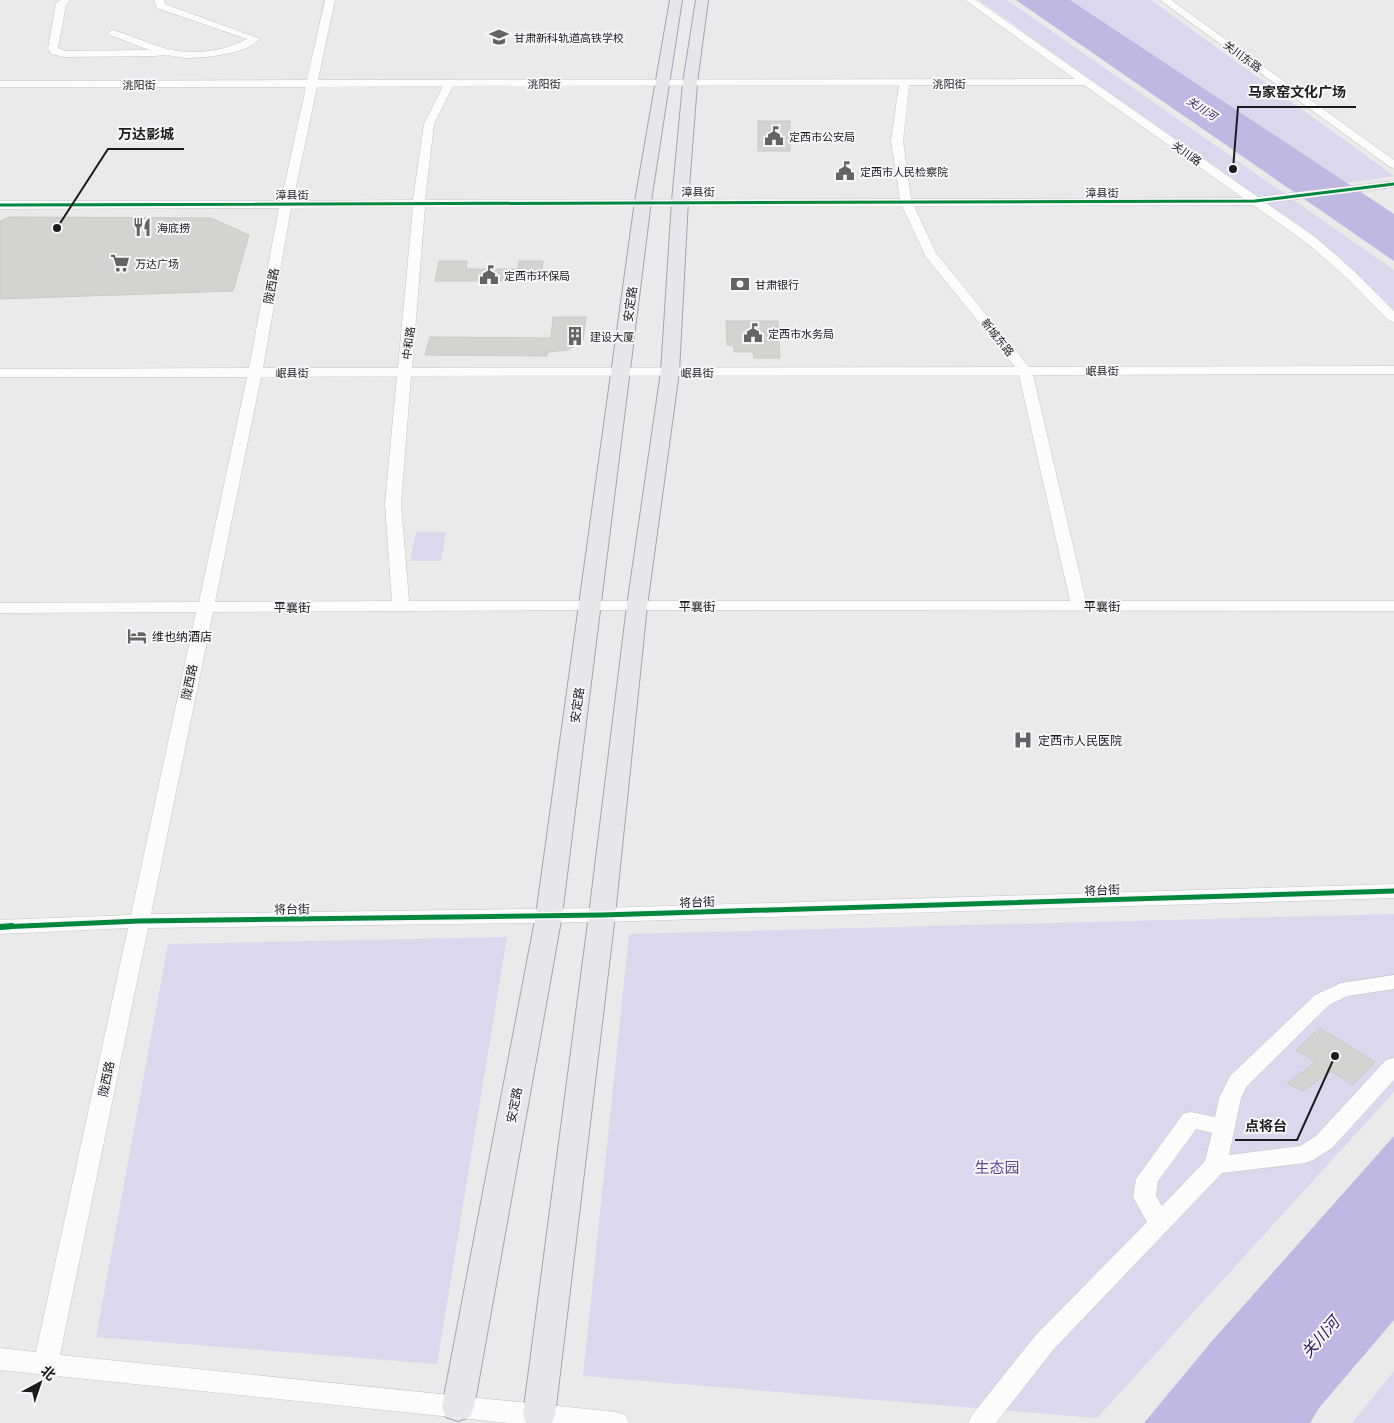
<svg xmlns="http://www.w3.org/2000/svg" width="1394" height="1423" viewBox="0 0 1394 1423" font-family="Manrope,'Noto Sans SC',sans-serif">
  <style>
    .green { fill: #dbd7ed }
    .water { fill: #bfb8e2 }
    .building { fill: #d3d3d2; stroke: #cbcaca }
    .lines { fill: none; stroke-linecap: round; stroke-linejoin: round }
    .minor-casing { stroke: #c5c5c6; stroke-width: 1 }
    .major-casing { stroke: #a5a4ac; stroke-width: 2 }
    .minor { fill: #fcfcfc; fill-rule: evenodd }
    .major { fill: #e7e7eb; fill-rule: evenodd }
    .cycleway-far2-casing { stroke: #f7f6fa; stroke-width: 5 }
    .cycleway-far1-casing { stroke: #f7f6fa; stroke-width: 8 }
    .cycleway-casing { stroke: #f7f6fa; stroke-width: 9 }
    .cycleway-far2 { stroke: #00873e; stroke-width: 3 }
    .cycleway-far1 { stroke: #00873e; stroke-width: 5 }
    .cycleway { stroke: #00873e; stroke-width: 6 }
    .labels { text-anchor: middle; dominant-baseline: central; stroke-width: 4; stroke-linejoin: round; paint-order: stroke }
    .far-poi-label { font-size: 11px; fill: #1c1c1d; stroke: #f7f6fa; text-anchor: start }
    .far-street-label { font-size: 11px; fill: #1c1c1d; stroke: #f7f6fa }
    .far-water-label { font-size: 11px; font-style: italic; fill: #2f175d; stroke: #f7f6fa }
    .street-label { font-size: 12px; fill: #1c1c1d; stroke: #f7f6fa }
    .poi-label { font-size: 12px; fill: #1c1c1d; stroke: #f7f6fa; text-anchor: start }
    .near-park-label { font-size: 15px; fill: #59458f; stroke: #f7f6fa }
    .near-water-label { font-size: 16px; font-style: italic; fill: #2f175d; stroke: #f7f6fa }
    .leader { fill: none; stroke: #1c1c1d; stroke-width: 2 }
    .callout-dot { fill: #1c1c1d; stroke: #f7f6fa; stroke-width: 2 }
    .callout-label { font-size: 14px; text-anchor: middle; font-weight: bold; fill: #1c1c1d; stroke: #f7f6fa; stroke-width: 4; stroke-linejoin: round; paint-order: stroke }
  </style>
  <rect width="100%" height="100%" fill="#eaeaeb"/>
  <path class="green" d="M 979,0 L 1007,0 L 1394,270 L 1394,310 L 1339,257 Z
    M 1070,0 L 1151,0 L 1394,176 L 1347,183 Z
    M 416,532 L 446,532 L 441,561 L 410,561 Z
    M 1394,914 L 1394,1092 L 1097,1418 L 583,1376 L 629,934 Z
    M 507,937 L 437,1364 L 96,1337 L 168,944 Z
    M 1394,1371 L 1394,1423 L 1352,1423 Z"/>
  <path class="water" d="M 1016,0 L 1070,0 L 1394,214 L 1394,261 Z
    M 1394,1136 L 1394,1320 L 1319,1408 L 1310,1423 L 1144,1423 L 1212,1341 Z"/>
  <path class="building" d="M 758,121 L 790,121 L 790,151 L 758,151 Z
    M 10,217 L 211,218 L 249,235 L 233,291 L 0,299 L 0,221 Z
    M 439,261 L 467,261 L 466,269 L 518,269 L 519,261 L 543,261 L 541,281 L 435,281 Z
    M 553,317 L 586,317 L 583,340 L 580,344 L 567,350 L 548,352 L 547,356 L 425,355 L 430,337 L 551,338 Z
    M 726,321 L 778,321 L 780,358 L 754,358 L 753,352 L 734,352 L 734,346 L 727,345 Z
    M 1320,1028 L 1375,1062 L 1353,1085 L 1331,1071 L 1303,1091 L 1287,1083 L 1316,1062 L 1296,1050 Z"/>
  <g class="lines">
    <g class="minor-casing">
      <path id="minor" d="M 60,0 L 70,0 L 66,5 L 58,48 L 65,51 L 149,50 L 110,35 L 108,33 L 113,30 C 130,35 147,43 164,48 C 189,56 224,52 247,39 L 157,8 L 154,0 L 164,0 L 165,4 L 260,39 C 246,54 206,58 186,58 C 176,57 165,53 156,56 L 65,57 L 51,54 L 48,48 L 56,4 Z
        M 325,0 L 335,0 L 318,80 L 1075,79 L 965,0 L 976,0 L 1258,197 L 1394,181 L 1394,187 L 1266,203 L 1315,237 L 1355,272 L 1394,311 L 1394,322 L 1389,321 L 1347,278 L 1307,243 L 1253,205 L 914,206 L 936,253 L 1029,367 L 1394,366 L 1394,374 L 1033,375 L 1086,601 L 1394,601 L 1394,611 L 591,610 L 213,612 L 151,914 L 602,908 L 1394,884 L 1394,898 L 602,922 L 148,928 L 60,1355 L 616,1412 L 625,1415 L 629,1423 L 509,1423 L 0,1370 L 0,1348 L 36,1352 L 128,928 L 0,934 L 0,920 L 131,915 L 196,612 L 0,613 L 0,603 L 199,602 L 247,377 L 0,377 L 0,369 L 249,368 L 279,208 L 0,209 L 0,201 L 281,201 L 306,87 L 0,87 L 0,81 L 307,80 ZM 899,85 L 891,141 L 900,199 L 425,200 L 434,124 L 453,86 ZM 909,85 L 1084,85 L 1243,198 L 911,199 L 903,141 ZM 443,86 L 424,124 L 413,200 L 293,201 L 317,87 ZM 902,206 L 926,257 L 1015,367 L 412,368 L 425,207 ZM 413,207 L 398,368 L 263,368 L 291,208 ZM 1019,375 L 1070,601 L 409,601 L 401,504 L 411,376 ZM 397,376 L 385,504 L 392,601 L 215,602 L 261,377 Z
        M 1160,0 L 1171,0 L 1394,160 L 1394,168 L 1390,167 Z
        M 1394,975 L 1394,989 L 1347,996 L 1329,1005 L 1246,1087 L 1241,1098 L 1229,1155 L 1300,1146 L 1316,1136 L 1386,1060 L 1394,1058 L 1394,1080 L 1332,1148 L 1313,1160 L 1305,1163 L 1222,1173 L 1053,1350 L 996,1423 L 968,1423 L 972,1415 L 1035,1336 L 1147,1222 L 1133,1197 L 1136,1179 L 1183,1114 L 1191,1112 L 1215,1117 L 1219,1098 L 1230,1076 L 1315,995 L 1341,983 ZM 1196,1129 L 1212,1133 L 1205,1161 L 1162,1206 L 1156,1196 L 1158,1181 Z"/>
    </g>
    <g class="major-casing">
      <path id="major" d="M 670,0 L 682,0 L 651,201 L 562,915 L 474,1407 L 470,1417 L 458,1421 L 446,1417 L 442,1407 L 536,915 L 635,201 Z
        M 696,0 L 708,0 L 697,83 L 688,201 L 679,372 L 647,606 L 615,915 L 555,1415 L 552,1423 L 526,1423 L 523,1415 L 589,915 L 627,606 L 661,372 L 672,201 L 683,83 Z"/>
    </g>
    <use href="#minor" class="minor"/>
    <use href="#major" class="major"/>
    <g class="cycleway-far2-casing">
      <path id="cycleway-far2" d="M 0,205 L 1255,201 L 1394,184"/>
    </g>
    <g class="cycleway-far1-casing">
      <path id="cycleway-far1" d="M 0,927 L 139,921 L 602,915 L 1394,891"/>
    </g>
    <g class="cycleway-casing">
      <path id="cycleway" d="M 0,927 L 12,926"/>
    </g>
    <use href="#cycleway-far2" class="cycleway-far2"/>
    <use href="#cycleway-far1" class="cycleway-far1"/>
    <use href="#cycleway" class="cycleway"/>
  </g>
  <defs>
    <g id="school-bare" transform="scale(1.5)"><path d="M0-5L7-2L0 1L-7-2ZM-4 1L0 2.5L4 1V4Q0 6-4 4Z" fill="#646465" stroke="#f7f6fa" stroke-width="2.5" paint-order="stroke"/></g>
    <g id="civic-bare" transform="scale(1.5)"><path d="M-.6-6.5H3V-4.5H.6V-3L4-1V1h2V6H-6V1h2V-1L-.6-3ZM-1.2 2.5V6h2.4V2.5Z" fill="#646465" stroke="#f7f6fa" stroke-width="2.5" paint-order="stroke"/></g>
    <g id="restaurant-bare" transform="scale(1.5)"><path d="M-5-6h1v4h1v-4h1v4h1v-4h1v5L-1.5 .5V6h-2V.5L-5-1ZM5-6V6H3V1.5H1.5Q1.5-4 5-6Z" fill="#646465" stroke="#f7f6fa" stroke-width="2.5" paint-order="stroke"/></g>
    <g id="supermarket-bare" transform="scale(1.5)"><path d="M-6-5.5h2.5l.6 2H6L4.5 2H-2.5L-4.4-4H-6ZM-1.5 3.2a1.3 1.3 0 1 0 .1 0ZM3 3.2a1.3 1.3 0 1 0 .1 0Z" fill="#646465" stroke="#f7f6fa" stroke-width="2.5" paint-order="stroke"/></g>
    <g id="bank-bare" transform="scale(1.5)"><path d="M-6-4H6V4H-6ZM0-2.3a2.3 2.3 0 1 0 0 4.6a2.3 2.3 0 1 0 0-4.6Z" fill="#646465" stroke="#f7f6fa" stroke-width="2.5" paint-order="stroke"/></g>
    <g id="building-bare" transform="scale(1.5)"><path d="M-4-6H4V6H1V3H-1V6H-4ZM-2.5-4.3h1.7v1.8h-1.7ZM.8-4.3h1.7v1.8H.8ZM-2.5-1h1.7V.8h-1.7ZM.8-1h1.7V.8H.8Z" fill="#646465" stroke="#f7f6fa" stroke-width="2.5" paint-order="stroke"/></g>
    <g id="hotel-bare" transform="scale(1.5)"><path d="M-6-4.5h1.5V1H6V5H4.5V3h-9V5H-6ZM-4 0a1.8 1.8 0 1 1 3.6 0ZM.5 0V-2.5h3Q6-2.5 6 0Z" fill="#646465" stroke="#f7f6fa" stroke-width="2.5" paint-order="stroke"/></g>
    <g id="hospital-bare" transform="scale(1.5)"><path d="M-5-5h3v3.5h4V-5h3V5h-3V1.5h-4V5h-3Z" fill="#646465" stroke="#f7f6fa" stroke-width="2.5" paint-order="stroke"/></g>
  </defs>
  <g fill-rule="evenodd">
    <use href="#school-bare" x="499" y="37"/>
    <use href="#civic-bare" x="774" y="136"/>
    <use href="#civic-bare" x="845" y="171"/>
    <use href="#restaurant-bare" x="142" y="227"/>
    <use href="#supermarket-bare" x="120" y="263"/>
    <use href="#civic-bare" x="489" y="275"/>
    <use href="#bank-bare" x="740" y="284"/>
    <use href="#civic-bare" x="753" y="333"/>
    <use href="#building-bare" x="575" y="336"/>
    <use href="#hotel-bare" x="137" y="636"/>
    <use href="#hospital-bare" x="1023" y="740"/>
  </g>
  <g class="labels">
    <g class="far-poi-label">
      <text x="514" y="37">甘肃新科轨道高铁学校</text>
      <text x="789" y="136">定西市公安局</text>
      <text x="860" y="171">定西市人民检察院</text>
      <text x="157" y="227">海底捞</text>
      <text x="135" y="263">万达广场</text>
      <text x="504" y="275">定西市环保局</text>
      <text x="755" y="284">甘肃银行</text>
      <text x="768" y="333">定西市水务局</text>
      <text x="590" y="336">建设大厦</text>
    </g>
    <g class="far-street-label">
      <text transform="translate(1243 56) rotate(36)">关川东路</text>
      <text x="544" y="83">洮阳街</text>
      <text x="949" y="83">洮阳街</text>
      <text x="139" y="84">洮阳街</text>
      <text transform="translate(1187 153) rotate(35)">关川路</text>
      <text x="698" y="191">漳县街</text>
      <text x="1102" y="192">漳县街</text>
      <text x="292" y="194">漳县街</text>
      <text transform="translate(998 337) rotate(51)">新城东路</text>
      <text transform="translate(408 343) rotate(-83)">中和路</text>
      <text x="1102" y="370">岷县街</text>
      <text x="292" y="372">岷县街</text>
      <text x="697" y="372">岷县街</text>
    </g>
    <g class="far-water-label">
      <text transform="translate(1202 108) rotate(33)">关川河</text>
    </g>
    <g class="street-label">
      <text transform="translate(271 286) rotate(-80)">陇西路</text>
      <text transform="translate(630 304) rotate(-82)">安定路</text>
      <text x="697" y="606">平襄街</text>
      <text x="1102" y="606">平襄街</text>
      <text x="292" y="607">平襄街</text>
      <text transform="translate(189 682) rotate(-78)">陇西路</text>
      <text transform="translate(577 705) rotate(-82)">安定路</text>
      <text transform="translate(1102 890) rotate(-2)">将台街</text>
      <text transform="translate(697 902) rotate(-2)">将台街</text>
      <text transform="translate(292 909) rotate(-1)">将台街</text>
      <text transform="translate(106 1079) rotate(-78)">陇西路</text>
      <text transform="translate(514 1105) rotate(-79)">安定路</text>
    </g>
    <g class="poi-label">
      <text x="152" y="636">维也纳酒店</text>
      <text x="1038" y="740">定西市人民医院</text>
    </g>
    <g class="near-park-label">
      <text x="997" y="1167">生态园</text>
    </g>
    <g class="near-water-label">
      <text transform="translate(1320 1337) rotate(-49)">关川河</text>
    </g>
  </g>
  <path class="leader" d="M1233 169L1238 107H1356M57 228L108 149H184M1335 1056L1297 1140H1235"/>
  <g class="callout-dot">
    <circle cx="1233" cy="169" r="5"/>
    <circle cx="57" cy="228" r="5"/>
    <circle cx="1335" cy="1056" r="5"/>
  </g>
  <g class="callout-label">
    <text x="1297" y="97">马家窑文化广场</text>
    <text x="146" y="139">万达影城</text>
    <text x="1266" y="1131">点将台</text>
  </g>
  <g transform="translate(40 1383) rotate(40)" stroke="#f7f6fa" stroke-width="4" paint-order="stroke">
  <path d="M0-4L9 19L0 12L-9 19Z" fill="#1c1c1d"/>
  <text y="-8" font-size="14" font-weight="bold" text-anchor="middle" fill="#1c1c1d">北</text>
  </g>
</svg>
